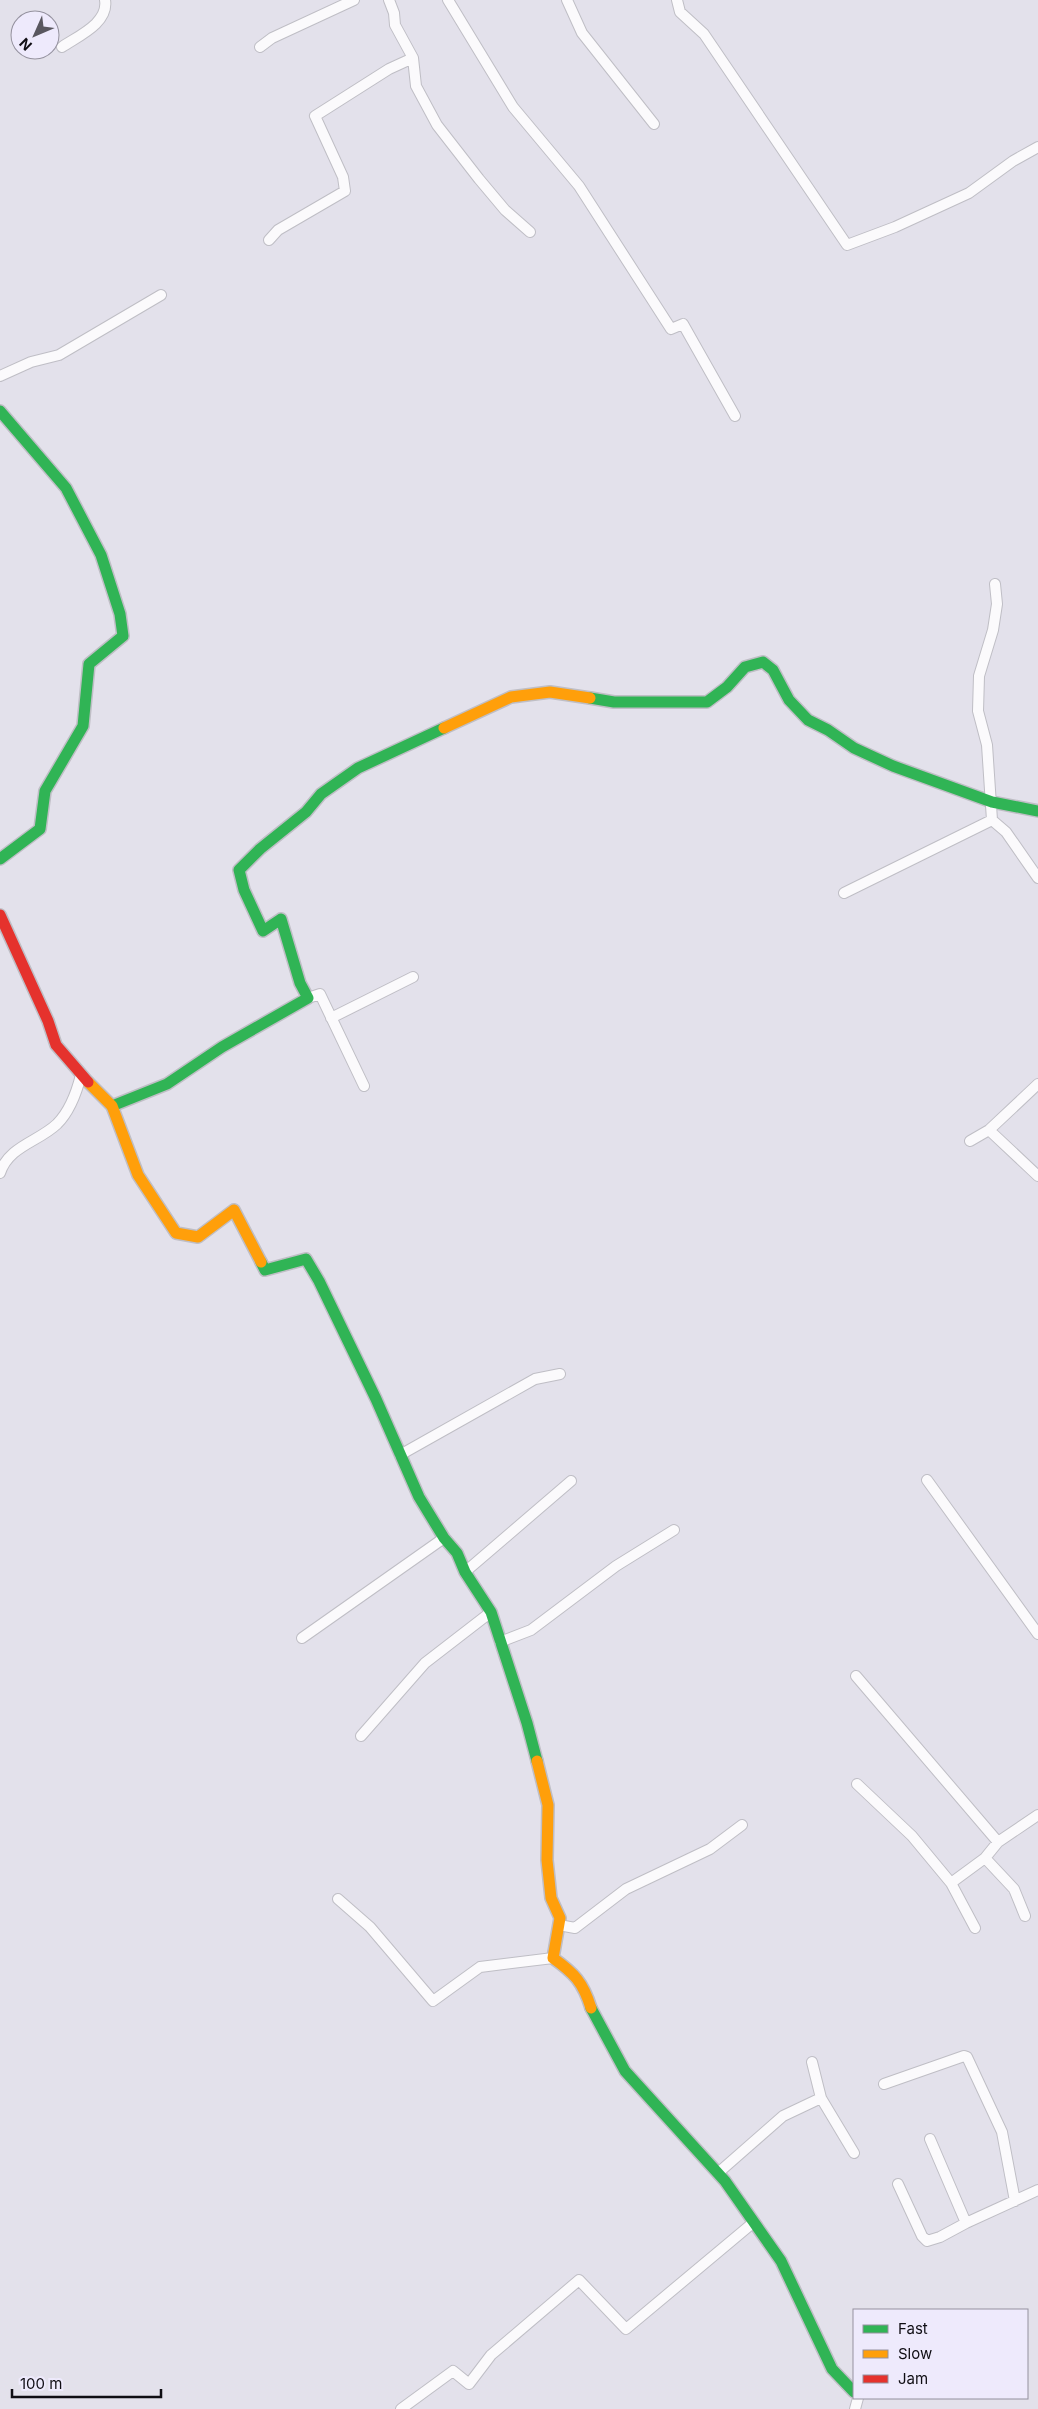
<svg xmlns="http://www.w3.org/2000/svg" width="1038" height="2409" viewBox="0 0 1038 2409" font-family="Inter,sans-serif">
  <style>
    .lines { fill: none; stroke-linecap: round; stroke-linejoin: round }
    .street-casing { stroke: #bfbec5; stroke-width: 12 }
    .fast-casing { stroke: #bfbec5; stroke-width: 14 }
    .slow-casing { stroke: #bfbec5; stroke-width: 14 }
    .jam-casing { stroke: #bfbec5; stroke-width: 14 }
    .street { stroke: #fbfafc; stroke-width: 10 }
    .fast { stroke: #30b455; stroke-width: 11 }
    .slow { stroke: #ff9f0a; stroke-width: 11 }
    .jam { stroke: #e5322d; stroke-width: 11 }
  </style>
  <rect width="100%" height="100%" fill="#e3e1eb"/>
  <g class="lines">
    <g class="street-casing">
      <path id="street" d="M 389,0 L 394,13 L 395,25 L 413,58 L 416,86 L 437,125 L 479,179 L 505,210 L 530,232
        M 448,0 L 513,107 L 579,186 L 671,329 L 683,324 L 735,416
        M 567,0 L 582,33 L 654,124
        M 677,0 L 680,12 L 704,34 L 847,245 L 895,227 L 969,193 L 1013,161 L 1038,147
        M 62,47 C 78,36 109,23 105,0
        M 260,47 L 272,38 L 354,0
        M 269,240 L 278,230 L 345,191 L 343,177 L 315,116 L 389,69 L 413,58
        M 0,376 L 31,362 L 59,355 L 161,295
        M 992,820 L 1006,832 L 1038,878
        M 844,893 L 992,820 L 987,745 L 978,711 L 979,676 L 993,630 L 997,604 L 995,584
        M 308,998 L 320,994 L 364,1086
        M 331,1018 L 413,977
        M 989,1130 L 1038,1176
        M 970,1141 L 989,1130 L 1038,1084
        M 0,1173 C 9,1146 38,1142 57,1124 C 69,1112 77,1091 81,1075
        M 400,1455 L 535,1379 L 560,1374
        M 927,1480 L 1038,1634
        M 465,1572 L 571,1481
        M 302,1638 L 444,1538
        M 500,1642 L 531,1630 L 616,1566 L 674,1530
        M 856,1676 L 998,1842 L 985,1858 L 951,1883
        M 361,1736 L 425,1663 L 491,1612
        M 857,1784 L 912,1836 L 951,1883 L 975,1928
        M 998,1842 L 1038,1815
        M 985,1858 L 1014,1889 L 1025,1916
        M 338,1899 L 370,1927 L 433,2001 L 480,1967 L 553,1958
        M 559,1925 L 575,1928 L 626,1889 L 710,1849 L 742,1825
        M 812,2062 L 821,2098 L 854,2153
        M 884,2084 L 964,2056 L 967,2057 L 1002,2132 L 1015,2201
        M 930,2139 L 966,2223
        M 718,2173 L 783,2116 L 821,2098
        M 898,2184 L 922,2236 L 927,2241 L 940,2237 L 966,2223 L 1038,2190
        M 401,2409 L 453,2371 L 469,2384 L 491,2355 L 579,2280 L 626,2329 L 754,2222
        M 855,2409 L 858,2398"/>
    </g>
    <g class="fast-casing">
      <path id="fast" d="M 0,411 L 66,488 L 101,555 L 120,614 L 123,636 L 89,664 L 83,726 L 45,791 L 40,829 L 0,859
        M 590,698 L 614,702 L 707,702 L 727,687 L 745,667 L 763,662 L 773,670 L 789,700 L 808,720 L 828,730 L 854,748 L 893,766 L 992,802 L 1038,811
        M 112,1106 L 167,1084 L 222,1047 L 308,998 L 300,983 L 281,919 L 263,931 L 244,890 L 239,870 L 260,849 L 306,812 L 321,794 L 358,768 L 444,728
        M 261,1262 L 265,1270 L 306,1259 L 319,1281 L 376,1399 L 419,1497 L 444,1538 L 457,1553 L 465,1572 L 491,1612 L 527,1723 L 537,1761
        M 591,2008 L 625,2071 L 725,2181 L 781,2261 L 832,2369 L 854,2392"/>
    </g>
    <g class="slow-casing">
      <path id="slow" d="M 444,728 L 511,697 L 550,692 L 590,698
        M 88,1082 L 112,1106 L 138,1175 L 176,1233 L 198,1237 L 234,1210 L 261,1262
        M 537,1761 L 548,1805 L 547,1860 L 551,1898 L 560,1918 L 553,1958 C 574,1973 583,1982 591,2008"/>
    </g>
    <g class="jam-casing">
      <path id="jam" d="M 0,915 L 48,1021 L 56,1045 L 88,1082"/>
    </g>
    <use href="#street" class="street"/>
    <use href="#fast" class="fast"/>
    <use href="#slow" class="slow"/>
    <use href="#jam" class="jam"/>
  </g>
  <rect x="853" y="2309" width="175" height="90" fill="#eeeafc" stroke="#95929f"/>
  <rect x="863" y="2325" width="25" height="8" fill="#30b455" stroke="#95929f"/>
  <text x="898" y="2334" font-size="15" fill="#0f0d13">Fast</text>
  <rect x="863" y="2350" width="25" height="8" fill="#ff9f0a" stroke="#95929f"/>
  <text x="898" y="2359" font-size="15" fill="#0f0d13">Slow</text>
  <rect x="863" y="2375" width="25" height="8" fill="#e5322d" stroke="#95929f"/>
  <text x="898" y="2384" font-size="15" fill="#0f0d13">Jam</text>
  <g transform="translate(35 35) rotate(225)"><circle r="24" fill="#eeeafc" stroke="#95929f"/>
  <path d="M0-4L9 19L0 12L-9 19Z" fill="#59575f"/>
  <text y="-8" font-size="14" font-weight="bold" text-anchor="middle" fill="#0f0d13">N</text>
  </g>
  <path d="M12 2389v8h149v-8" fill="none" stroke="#0f0d13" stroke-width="2.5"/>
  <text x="20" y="2389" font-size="15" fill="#0f0d13" stroke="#eeeafc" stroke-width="4" paint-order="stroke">100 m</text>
</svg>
